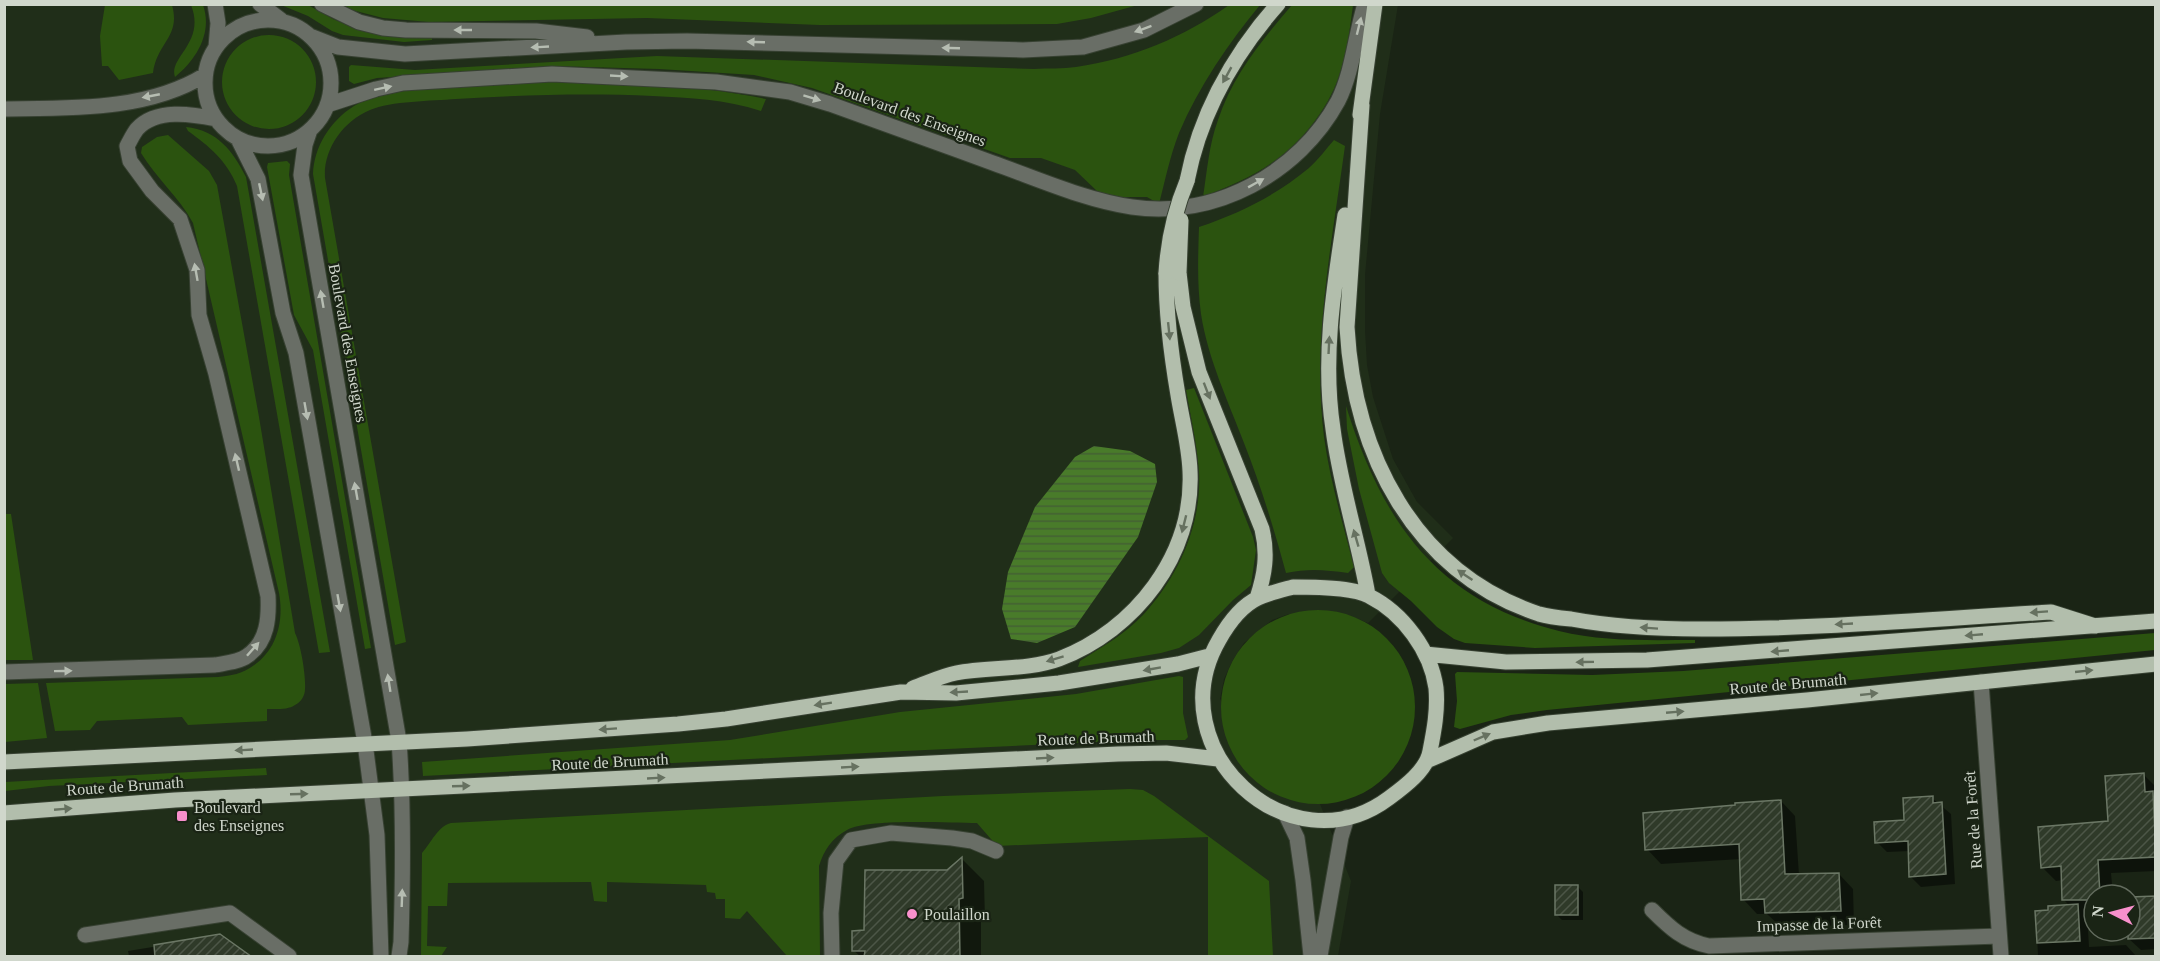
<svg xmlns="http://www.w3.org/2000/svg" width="2160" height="961" viewBox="0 0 2160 961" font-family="Georgia,serif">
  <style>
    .built { fill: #202e19 }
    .grass { fill: #2b530f }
    .water { fill: url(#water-rules) }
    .shadow { fill: #0007; fill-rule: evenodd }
    .building { fill: url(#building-hatch); stroke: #6b7765; stroke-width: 1.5 }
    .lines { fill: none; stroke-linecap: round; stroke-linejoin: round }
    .minor-casing { stroke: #374132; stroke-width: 17 }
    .major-casing { stroke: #374132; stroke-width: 17 }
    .minor { stroke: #696e66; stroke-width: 15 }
    .major { stroke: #b2beac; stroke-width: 15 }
    .major-bridge-casing { stroke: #374132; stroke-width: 17; stroke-linecap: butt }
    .major-bridge { stroke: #b2beac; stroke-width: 15 }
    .oneway { fill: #b6bdb2 }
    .oneway2 { fill: #667160 }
    .poi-dot { fill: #f890cc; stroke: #1a2415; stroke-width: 2 }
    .labels { text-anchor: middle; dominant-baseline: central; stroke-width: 4.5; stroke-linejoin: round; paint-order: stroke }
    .street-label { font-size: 16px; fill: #d0d7cc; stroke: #1a2415 }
    .poi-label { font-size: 16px; fill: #d0d7cc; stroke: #1a2415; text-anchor: start }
  </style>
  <defs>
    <pattern id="water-rules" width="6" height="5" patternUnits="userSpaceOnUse" patternTransform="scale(1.5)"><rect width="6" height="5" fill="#497b2a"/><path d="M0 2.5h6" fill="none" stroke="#446033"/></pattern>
    <pattern id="building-hatch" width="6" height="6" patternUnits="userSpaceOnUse" patternTransform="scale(1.5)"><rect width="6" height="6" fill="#2f3a29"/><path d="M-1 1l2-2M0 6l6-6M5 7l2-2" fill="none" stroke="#4c5647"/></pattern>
  </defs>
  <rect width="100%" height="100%" fill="#1a2415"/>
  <path class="built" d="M 5,5 L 1398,5 L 1380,114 L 1365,275 L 1365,330 L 1367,365 L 1373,397 L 1393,459 L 1417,502 L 1453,538 L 1368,623 L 1350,616 L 1289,614 L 1272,620 L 1244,643 L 1233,660 L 1224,679 L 1220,699 L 1305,802 L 1320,804 L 1351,881 L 1338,956 L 5,956 Z"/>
  <path class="grass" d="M 105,5 L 172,5 C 181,37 157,42 153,73 L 119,80 L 108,66 L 102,66 L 100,36 Z
    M 191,5 L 203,5 C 213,33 196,60 175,77 C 168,57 206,43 191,5 Z
    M 281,5 L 308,5 L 333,19 L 357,29 L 399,37 L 429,37 L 432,38 L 432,40 L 404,42 L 343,35 L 332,31 L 308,16 Z
    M 340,5 L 1138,5 L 1091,18 L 1057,24 L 820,25 L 647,18 L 429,22 L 383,18 L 348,9 Z
    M 1229,5 L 1260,5 C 1228,44 1199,86 1179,133 C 1170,156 1165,181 1159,204 L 1147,197 L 1121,197 L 1098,192 L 1075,170 L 1041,158 L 1010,158 L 812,88 L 754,75 L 659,69 L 552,66 L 377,78 L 354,84 L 349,81 L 349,67 L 351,65 L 415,70 L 657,56 L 1034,69 C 1048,68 1063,69 1076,67 C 1132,59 1184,37 1229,5 Z
    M 1292,5 L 1353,5 C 1350,28 1347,53 1339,76 C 1328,109 1301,143 1273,162 C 1252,177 1227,187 1203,197 C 1207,172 1209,144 1218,120 C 1233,75 1262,40 1292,5 Z
    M222 82a47 47 0 1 1 94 0a47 47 0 1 1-94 0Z
    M 532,82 C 610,82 689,83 766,99 L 761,111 C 725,99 690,98 653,96 C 587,93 522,95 456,99 C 432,101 391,101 370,110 C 343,121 323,150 325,178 L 406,642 L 395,645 L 313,174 C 314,147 330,121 354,106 C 389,84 488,85 532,82 Z
    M 186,127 C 217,130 233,151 246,177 L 330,652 L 319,653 L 237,186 C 227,161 209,146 188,131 Z
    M 168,135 L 209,171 L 217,185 L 259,417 L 295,633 C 301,645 306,676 305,689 C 305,696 301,702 295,705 C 288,710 276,709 267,709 L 267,721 L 188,725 L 182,717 L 97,721 L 90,730 L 55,731 L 46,683 L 218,677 C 226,676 235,675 242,672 C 274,658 285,626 279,593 L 193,223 C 179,197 156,178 141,153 L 142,147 L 157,137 Z
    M 1334,140 L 1345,146 C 1332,242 1312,340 1324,437 C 1330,481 1343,524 1354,567 L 1348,573 C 1327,570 1308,568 1286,573 C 1274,529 1261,486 1244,443 C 1228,401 1208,359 1201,314 C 1197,285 1198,257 1199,227 C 1240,213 1275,196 1309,168 C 1318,160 1326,149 1334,140 Z
    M 287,161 L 290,164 L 289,175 L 371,648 L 365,649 L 313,350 L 294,315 L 267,167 L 268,163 Z
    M 1194,388 L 1253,537 L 1256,550 L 1251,585 L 1233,600 L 1199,635 L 1179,648 L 1161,653 L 1078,667 L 1080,661 C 1102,647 1125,634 1143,615 C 1178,577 1202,525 1199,472 C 1197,445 1191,417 1186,390 Z
    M 1346,406 C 1382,521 1436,600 1559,631 C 1603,642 1650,640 1695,640 L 1695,643 L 1535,648 L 1465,643 L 1454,639 L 1437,627 L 1411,601 L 1389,583 L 1382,573 L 1359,489 L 1347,429 Z
    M 4,514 L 11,514 L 33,660 L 5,660 Z
    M1221 707a97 97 0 1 1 194 0a97 97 0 1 1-194 0Z
    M 2155,633 L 2155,650 L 1547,710 L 1511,715 L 1460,729 L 1454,727 L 1457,701 L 1455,674 L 1457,672 L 1592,675 L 1683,671 Z
    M 1179,676 L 1183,677 L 1183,713 L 1188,737 L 1185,740 L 1142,740 L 904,751 L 423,776 L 422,762 L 730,740 L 900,712 L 1076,694 Z
    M 38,683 L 47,738 L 5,742 L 5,684 Z
    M 266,768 L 267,775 L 49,786 L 5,791 L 5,782 Z
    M 1130,789 L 1143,790 L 1154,796 L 1269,881 L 1273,956 L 1208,956 L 1208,837 L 997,846 L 977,823 C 949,823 868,818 847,830 C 832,838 824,850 819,866 L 820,956 L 787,956 L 747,911 L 740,919 L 725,918 L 725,899 L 716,899 L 715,893 L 707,892 L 706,885 L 607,882 L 607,902 L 594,901 L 591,882 L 448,883 L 447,906 L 428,906 L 427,946 L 447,947 L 441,956 L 421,956 L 422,853 C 431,843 438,826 451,823 L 943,796 Z"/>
  <path class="water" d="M 1094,446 L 1130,451 L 1155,464 L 1157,482 L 1138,537 L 1075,627 L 1037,643 L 1011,639 L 1002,609 L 1008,572 L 1035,507 L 1075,457 Z"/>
  <path class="shadow" d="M 2144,775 L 2156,787 L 2156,871 L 2111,873 L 2113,895 L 2094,895 L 2094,913 L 2087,913 L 2089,947 L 2126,945 L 2136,956 L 2038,956 L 2036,912 L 2070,906 L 2064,900 L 2063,880 L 2056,881 L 2042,867 L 2110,822 ZM 2069,864 L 2069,867 L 2053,868 L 2053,865 Z
    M 1932,798 L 1951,814 L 1955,884 L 1921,887 L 1910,876 L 1910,851 L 1887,852 L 1877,842 L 1906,822 Z
    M 1781,801 L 1795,816 L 1799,875 L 1839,874 L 1853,889 L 1854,925 L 1781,927 L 1767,914 L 1757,914 L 1743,899 L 1741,859 L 1661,864 L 1647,849 Z
    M 962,859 L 984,881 L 985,920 L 981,921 L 981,956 L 860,956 L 853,950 L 866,932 Z
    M 1577,886 L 1583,892 L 1583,920 L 1562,920 L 1557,915 Z
    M 2156,897 L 2156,949 L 2141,950 L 2129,939 L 2130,899 Z
    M 220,936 L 249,956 L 129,956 L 128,951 Z"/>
  <path class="building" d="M 2144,773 L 2145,792 L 2153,791 L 2156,857 L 2098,860 L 2100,895 L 2094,895 L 2094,900 L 2062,900 L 2061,866 L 2041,868 L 2038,827 L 2108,821 L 2105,776 Z
    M 1933,796 L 1933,803 L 1942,802 L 1946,874 L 1909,877 L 1908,841 L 1875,843 L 1874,822 L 1904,820 L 1903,798 Z
    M 1781,800 L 1785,874 L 1839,873 L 1841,911 L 1765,913 L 1764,899 L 1741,900 L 1739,844 L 1645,850 L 1643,813 L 1735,805 L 1735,803 Z
    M 962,857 L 963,898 L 959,899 L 960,957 L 864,957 L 865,951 L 852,951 L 852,931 L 864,930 L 865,870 L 947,870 Z
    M 1555,885 L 1578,885 L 1578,915 L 1555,915 Z
    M 2156,896 L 2156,938 L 2128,939 L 2128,931 L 2130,931 L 2130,897 Z
    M 2078,904 L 2080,941 L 2037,943 L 2035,911 L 2048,910 L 2048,906 Z
    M 220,934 L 252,957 L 155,957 L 154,945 Z"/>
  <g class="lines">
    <g class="minor-casing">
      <path id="minor" d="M 215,4 L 218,23 L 216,47
        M 260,4 L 281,20
        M 322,4 L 359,22 L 383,28 L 406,30 L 536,31 L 587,37
        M205 83a63 63 0 1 1 126 0a63 63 0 1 1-126 0Z
        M 310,36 L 338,47 L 405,54 L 626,42 L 687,41 L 1023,50 L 1083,47 L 1144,30 L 1196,4
        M 327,105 L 376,89 L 403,83 L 552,74 L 716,82 L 790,92 L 830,104 C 885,124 939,143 993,163 C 1038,179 1085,200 1132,207 C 1215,219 1299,173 1338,101 C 1353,71 1355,36 1365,4
        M 4,109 C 71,108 147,111 205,75
        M 310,130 L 305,145 L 301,175 L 399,741 C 404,808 403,875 401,942 L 399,956
        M 238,139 L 258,179 L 283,313 L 296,353 L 365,743 L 377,835 L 381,956
        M 4,672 L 215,665 C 225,663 239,662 247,656 C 268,642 269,617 268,596 L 216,374 L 199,315 L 197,270 L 180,219 L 152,191 L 130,161 L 127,146 C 130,141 133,134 137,129 C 156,108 192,114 216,119
        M 1981,682 L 2001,956
        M 1285,813 L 1297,838 L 1303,880 L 1311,956
        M 1652,910 C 1670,928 1684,941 1709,946 L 1999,936
        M 85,935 L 230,913 L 289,956
        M 832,956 L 831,913 L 836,861 L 851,840 L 891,833 L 952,838 L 972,841 L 996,851
        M 1320,956 L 1341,837 L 1347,817"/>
    </g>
    <g class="major-casing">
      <path id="major" d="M 1362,105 L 1347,327 C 1354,453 1413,572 1539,614 C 1549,617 1560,618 1571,619 C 1614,627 1658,629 1702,629 C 1818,629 1935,619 2051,612 L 2095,626
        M 1360,115 L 1375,4
        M 1187,181 C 1200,114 1233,55 1278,4
        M 1345,215 C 1334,286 1322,358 1333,429 C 1340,485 1358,539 1368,595
        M 1179,273 L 1183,307 L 1199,372 L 1262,529 C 1268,554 1265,574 1257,598
        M 1293,587 C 1313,587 1353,587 1369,596 C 1403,613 1431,651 1436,688 C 1438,710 1434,731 1430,751 C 1427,770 1404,787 1389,798 C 1290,872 1156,749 1219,640 C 1228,624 1241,606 1258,598 C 1269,593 1282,590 1293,587 Z
        M 1425,654 L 1506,662 L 1647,660 L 2156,621
        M 913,688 C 927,683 941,676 956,673 C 989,666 1026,671 1059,659 C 1135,630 1194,555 1190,471 C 1189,445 1182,420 1178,395 C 1171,354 1166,314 1166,273
        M 1429,760 L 1493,732 L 1548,723 L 1807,700 L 2156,664
        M 4,762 L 467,739 L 678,724 L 726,719 L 901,692 L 956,693 L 1059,683 L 1178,664 L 1209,656
        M 4,813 L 175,800 L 1118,754 L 1166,753 L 1218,759"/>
    </g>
    <use href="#minor" class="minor"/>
    <use href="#major" class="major"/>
    <g class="major-bridge-casing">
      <path id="major-bridge" d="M 1166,273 C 1168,240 1174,212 1187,181
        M 1179,273 L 1181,220"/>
    </g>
    <use href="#major-bridge" class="major-bridge"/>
  </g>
  <defs><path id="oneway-solid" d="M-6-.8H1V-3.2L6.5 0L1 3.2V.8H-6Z" transform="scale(1.5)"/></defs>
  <g class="oneway">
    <use href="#oneway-solid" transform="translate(1359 26) rotate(-76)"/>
    <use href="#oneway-solid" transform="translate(1143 29) rotate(160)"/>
    <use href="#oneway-solid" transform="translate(463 30) rotate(-180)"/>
    <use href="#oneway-solid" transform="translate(756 42) rotate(-178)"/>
    <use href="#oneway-solid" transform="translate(540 47) rotate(177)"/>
    <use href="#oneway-solid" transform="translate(951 48) rotate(-178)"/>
    <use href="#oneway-solid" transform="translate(619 76) rotate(3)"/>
    <use href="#oneway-solid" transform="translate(383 88) rotate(-12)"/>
    <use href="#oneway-solid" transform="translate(151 96) rotate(169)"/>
    <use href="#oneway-solid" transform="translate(812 98) rotate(17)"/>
    <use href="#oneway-solid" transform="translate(1256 183) rotate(-29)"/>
    <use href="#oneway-solid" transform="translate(261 192) rotate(78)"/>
    <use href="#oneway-solid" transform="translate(196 272) rotate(-100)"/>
    <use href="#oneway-solid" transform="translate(322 299) rotate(-100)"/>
    <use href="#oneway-solid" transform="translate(306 411) rotate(80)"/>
    <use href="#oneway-solid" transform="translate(237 462) rotate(-103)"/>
    <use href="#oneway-solid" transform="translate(356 491) rotate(-100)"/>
    <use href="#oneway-solid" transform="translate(339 603) rotate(80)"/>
    <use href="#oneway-solid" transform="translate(253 649) rotate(-48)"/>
    <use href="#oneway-solid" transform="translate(63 671) rotate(-1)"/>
    <use href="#oneway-solid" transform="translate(389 683) rotate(-99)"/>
    <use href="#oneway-solid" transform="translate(402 898) rotate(-88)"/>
  </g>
  <g class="oneway2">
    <use href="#oneway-solid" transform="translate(1227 75) rotate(119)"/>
    <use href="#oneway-solid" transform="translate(1169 331) rotate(84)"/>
    <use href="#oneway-solid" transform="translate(1329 345) rotate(-87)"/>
    <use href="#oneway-solid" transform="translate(1207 391) rotate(69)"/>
    <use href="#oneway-solid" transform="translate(1184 524) rotate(104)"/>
    <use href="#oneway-solid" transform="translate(1356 538) rotate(-106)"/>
    <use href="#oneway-solid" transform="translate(1465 575) rotate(-146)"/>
    <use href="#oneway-solid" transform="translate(2039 612) rotate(176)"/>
    <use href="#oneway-solid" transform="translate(1844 624) rotate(177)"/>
    <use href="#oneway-solid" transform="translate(1649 628) rotate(-176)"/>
    <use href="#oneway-solid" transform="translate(1974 635) rotate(175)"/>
    <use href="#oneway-solid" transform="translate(1780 651) rotate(175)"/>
    <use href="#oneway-solid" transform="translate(1055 659) rotate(163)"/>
    <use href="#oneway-solid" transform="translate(1585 662) rotate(179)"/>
    <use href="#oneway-solid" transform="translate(1152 669) rotate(170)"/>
    <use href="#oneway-solid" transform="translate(2084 671) rotate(-6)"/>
    <use href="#oneway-solid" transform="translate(959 692) rotate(177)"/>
    <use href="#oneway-solid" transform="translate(1869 694) rotate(-6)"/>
    <use href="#oneway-solid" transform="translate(823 704) rotate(171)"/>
    <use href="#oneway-solid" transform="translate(1675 712) rotate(-5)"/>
    <use href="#oneway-solid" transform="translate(608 729) rotate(176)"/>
    <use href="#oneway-solid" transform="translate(1482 737) rotate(-23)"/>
    <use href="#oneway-solid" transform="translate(244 750) rotate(177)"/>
    <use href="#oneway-solid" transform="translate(1045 758) rotate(-3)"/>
    <use href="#oneway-solid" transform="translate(850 767) rotate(-3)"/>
    <use href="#oneway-solid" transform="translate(656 778) rotate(-3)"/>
    <use href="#oneway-solid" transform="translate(461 786) rotate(-2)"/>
    <use href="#oneway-solid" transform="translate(299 794) rotate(-2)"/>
    <use href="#oneway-solid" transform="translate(63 809) rotate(-5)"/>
  </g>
  <g class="poi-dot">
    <rect x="176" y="810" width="12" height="12" rx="3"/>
    <circle cx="912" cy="914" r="6"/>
  </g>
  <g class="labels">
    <g class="street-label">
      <text transform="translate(910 114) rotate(20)">Boulevard des Enseignes</text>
      <text transform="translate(348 343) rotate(80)">Boulevard des Enseignes</text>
      <text transform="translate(1788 684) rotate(-5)">Route de Brumath</text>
      <text transform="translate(1096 738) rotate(-2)">Route de Brumath</text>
      <text transform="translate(610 762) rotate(-3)">Route de Brumath</text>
      <text transform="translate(125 786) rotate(-4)">Route de Brumath</text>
      <text transform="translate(1973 820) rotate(-94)">Rue de la Forêt</text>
      <text transform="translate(1819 924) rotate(-2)">Impasse de la Forêt</text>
    </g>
    <g class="poi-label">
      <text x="194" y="807">Boulevard<tspan x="194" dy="18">des Enseignes</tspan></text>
      <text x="924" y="914">Poulaillon</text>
    </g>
  </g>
  <rect width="2160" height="961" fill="none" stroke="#d0d7cc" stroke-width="12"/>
  <g transform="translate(2112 913) rotate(276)"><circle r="28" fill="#1a2415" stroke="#636c5e" stroke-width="1.5"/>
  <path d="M0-4.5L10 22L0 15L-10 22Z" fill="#f890cc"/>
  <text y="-9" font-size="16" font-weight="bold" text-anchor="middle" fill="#d0d7cc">N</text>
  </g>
</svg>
